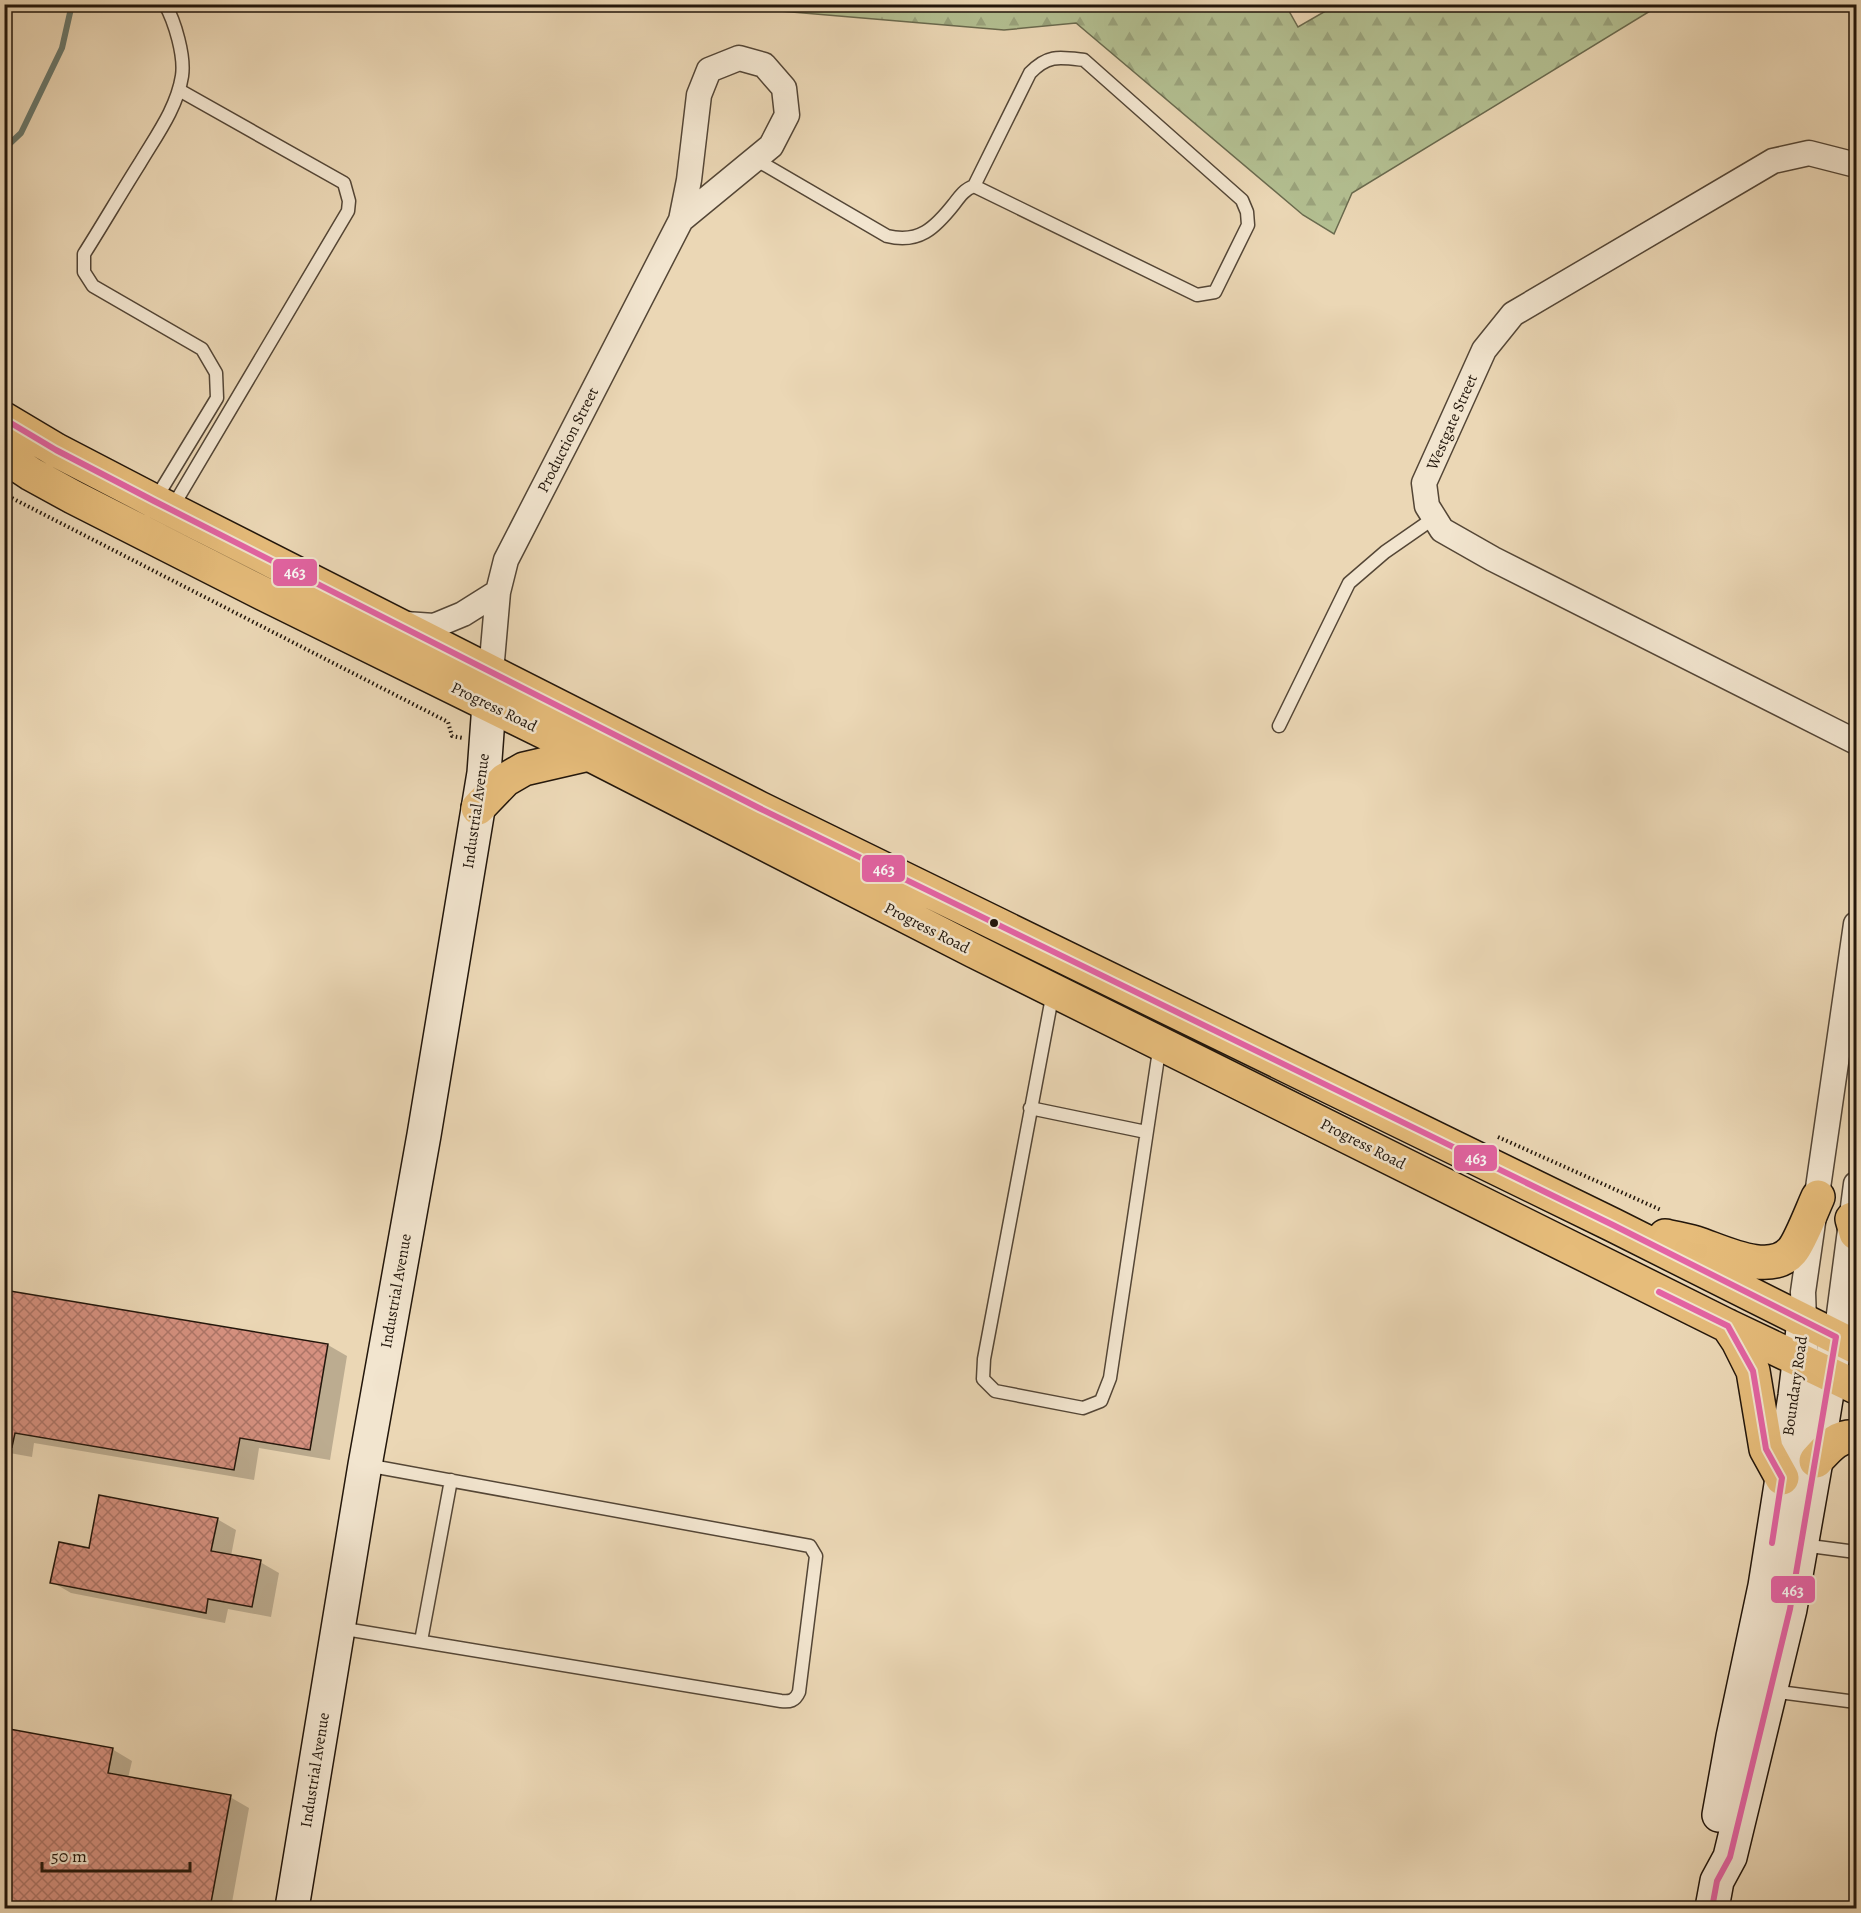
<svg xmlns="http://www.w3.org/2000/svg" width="1861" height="1913" viewBox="0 0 1861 1913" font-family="Alegreya,serif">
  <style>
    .forest { fill: url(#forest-firs); stroke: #6a6a4e; stroke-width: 1.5 }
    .shadow { fill: #0003 }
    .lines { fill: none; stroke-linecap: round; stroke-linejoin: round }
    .stream { stroke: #69786c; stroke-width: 6 }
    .building { fill: url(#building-cross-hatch); stroke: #22160b; stroke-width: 1.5 }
    .lane-casing { stroke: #544636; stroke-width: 15 }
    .street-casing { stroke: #544636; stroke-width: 27 }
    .secondary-casing { stroke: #22160b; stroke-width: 36 }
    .primary-casing { stroke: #22160b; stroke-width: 36 }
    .path { stroke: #22160b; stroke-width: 4; stroke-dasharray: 1.5 3; stroke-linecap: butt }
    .lane { stroke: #f2e5cf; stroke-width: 12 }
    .street { stroke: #f2e5cf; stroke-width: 24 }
    .secondary { stroke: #f2e5cf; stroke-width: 33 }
    .primary { stroke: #e6bc7a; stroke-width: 33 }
    .bus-1-casing { stroke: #f2e5cf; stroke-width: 10 }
    .bus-1 { stroke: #e463a4; stroke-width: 6 }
    .bus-dot { fill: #22160b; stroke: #f2e5cf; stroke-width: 2 }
    .labels { text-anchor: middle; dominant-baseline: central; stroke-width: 5; stroke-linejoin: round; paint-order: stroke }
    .street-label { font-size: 16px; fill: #22160b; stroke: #f2e5cf }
    .line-badge { stroke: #f2e5cf; stroke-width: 2 }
    .badge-label { font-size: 16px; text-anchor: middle; font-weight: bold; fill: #fff }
  </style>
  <defs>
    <pattern id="forest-firs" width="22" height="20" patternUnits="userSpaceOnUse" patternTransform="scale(1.5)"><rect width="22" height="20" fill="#b3bf91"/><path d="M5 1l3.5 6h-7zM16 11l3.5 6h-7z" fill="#9aa37c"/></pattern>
    <pattern id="building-cross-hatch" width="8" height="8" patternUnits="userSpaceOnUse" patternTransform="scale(1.5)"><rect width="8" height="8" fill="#d69180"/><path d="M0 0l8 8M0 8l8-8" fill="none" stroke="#ad7567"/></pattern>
  </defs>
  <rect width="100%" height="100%" fill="#ebd7b5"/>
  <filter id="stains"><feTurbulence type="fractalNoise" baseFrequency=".00333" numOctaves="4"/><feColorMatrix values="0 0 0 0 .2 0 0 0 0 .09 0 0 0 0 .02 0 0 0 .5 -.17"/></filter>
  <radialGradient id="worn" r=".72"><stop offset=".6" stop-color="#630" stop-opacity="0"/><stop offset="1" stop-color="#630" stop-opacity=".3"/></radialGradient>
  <path class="forest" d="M 734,5 L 1285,4 L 1298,27 L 1336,5 L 1660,5 L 1352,193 L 1334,234 L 1303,215 L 1076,23 L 1004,30 L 734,7 Z"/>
  <path class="shadow" d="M 4,1291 L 328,1345 L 347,1356 L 330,1460 L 259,1448 L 254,1480 L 34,1443 L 32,1457 L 4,1452 Z
    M 217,1519 L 236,1530 L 231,1556 L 260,1562 L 279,1573 L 271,1617 L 228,1609 L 225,1623 L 71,1593 L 52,1582 Z
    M 4,1730 L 112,1749 L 132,1761 L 128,1778 L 230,1797 L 249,1808 L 231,1908 L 4,1908 Z"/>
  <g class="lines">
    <path class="stream" d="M 4,149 L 21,133 L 62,48 L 72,4"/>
  </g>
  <path class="building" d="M 4,1290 L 328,1344 L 310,1450 L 240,1438 L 234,1470 L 15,1433 L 12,1447 L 4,1445 Z
    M 99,1495 L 218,1518 L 211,1551 L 261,1560 L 252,1607 L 208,1599 L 206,1613 L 50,1583 L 59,1542 L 89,1548 Z
    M 4,1728 L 113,1748 L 108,1773 L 231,1795 L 210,1908 L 4,1908 Z"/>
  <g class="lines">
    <g class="lane-casing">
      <path id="lane" d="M 755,159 L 887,236 C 919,244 935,228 954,204 C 960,196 965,189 974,186 L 1030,73 C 1048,54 1060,57 1084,60 L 1242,200 L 1247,212 L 1248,225 L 1215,292 L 1197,295 L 974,186
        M 155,500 L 217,398 L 216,373 L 202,349 L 93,286 L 84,272 L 84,254 C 103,224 121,193 140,163 C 156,136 177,108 182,76 C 185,56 175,22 165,4
        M 172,508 L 348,211 L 349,201 L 344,183 L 179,90
        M 1279,726 L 1349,583 L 1385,552 L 1434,518
        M 1053,992 L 984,1359 L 983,1379 L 995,1391 L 1083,1408 L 1101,1401 L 1110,1378 L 1160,1044
        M 1030,1108 L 1146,1132
        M 1802,1545 L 1856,1552
        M 339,1628 L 781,1701 C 790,1702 795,1701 799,1692 L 816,1556 L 810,1546 L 366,1465
        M 421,1641 L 451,1480
        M 1771,1691 L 1856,1702"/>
    </g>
    <g class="street-casing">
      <path id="street" d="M 1856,165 L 1809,153 L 1773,161 L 1513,314 L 1484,350 L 1424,483 L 1427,506 L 1442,530 L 1493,559 L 1856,742
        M 405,624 L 434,626 L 463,614 L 498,592
        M 491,672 L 498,592 L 506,560 L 681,220 L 689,180 L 699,95 L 709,70 L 739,58 L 764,65 L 784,88 L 787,115 L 771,146 L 681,220
        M 1804,1321 L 1803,1292 L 1856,924
        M 1836,1337 L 1856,1184"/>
    </g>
    <g class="secondary-casing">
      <path id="secondary" d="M 1719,1815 L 1733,1737 L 1765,1586 L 1795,1396 L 1804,1321
        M 292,1908 L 365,1465 L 424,1135 L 484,773 L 491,677
        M 1712,1908 L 1717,1881 L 1730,1857 L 1790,1609 L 1816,1461 L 1836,1337"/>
    </g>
    <g class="primary-casing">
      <path id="primary" d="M 4,419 L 56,450 L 154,501 L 759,808 L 1613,1225 L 1856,1347
        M 4,456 L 31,474 L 73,497 L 264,594 L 589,754 L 974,951 L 1728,1326 L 1856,1387
        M 478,808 L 505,780 L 524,769 L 589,754
        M 1852,1219 L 1856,1233
        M 1665,1236 C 1675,1238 1686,1240 1696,1243 C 1721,1251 1770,1277 1792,1251 C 1800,1242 1812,1210 1818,1197
        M 1728,1326 L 1738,1341 L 1753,1371 L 1766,1449 L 1782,1478
        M 1816,1461 C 1828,1448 1837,1435 1856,1437"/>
    </g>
    <path class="path" d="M 4,494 L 448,722 L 452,736 L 463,738
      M 1498,1137 L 1661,1210"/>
    <use href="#lane" class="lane"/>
    <use href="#street" class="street"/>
    <use href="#secondary" class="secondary"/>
    <use href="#primary" class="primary"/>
    <g class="bus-1-casing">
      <path id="bus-1" d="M 4,419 L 56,450 L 154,501 L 759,808 L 1613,1225 L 1836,1337 L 1790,1609 L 1730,1857 L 1717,1881 L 1712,1908
        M 1659,1292 L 1728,1326 L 1753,1371 L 1766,1449 L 1782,1478 L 1772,1543"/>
    </g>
    <use href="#bus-1" class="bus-1"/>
  </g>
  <circle class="bus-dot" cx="994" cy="923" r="5"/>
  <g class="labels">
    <g class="street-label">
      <text transform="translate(1452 422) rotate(-66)">Westgate Street</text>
      <text transform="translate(568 440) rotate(-63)">Production Street</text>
      <text transform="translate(494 707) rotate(26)">Progress Road</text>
      <text transform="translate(476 811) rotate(-82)">Industrial Avenue</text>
      <text transform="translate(927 928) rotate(27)">Progress Road</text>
      <text transform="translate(1363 1144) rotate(27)">Progress Road</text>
      <text transform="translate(396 1291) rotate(-80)">Industrial Avenue</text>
      <text transform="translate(1795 1386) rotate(-82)">Boundary Road</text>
      <text transform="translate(315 1770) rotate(-81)">Industrial Avenue</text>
    </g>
  </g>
  <g class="line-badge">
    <rect x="272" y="558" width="46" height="29" rx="6" fill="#e463a4"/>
    <rect x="861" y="854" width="45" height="29" rx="6" fill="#e463a4"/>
    <rect x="1453" y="1144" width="45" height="28" rx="6" fill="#e463a4"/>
    <rect x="1770" y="1575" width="46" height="29" rx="6" fill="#e463a4"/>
  </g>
  <g class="badge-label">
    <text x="295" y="578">463</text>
    <text x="884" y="875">463</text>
    <text x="1476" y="1164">463</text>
    <text x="1793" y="1596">463</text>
  </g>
  <rect width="1861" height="1913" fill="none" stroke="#ebd7b5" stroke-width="24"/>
  <rect x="6" y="6" width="1849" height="1901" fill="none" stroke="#22160b" stroke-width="3"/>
  <rect x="12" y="12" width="1837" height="1889" fill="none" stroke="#22160b" stroke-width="1.5"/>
  <path d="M42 1862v9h148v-9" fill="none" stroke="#22160b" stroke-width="3"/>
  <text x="51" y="1862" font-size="18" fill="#22160b" stroke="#f2e5cf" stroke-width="4.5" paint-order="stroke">50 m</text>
  <rect width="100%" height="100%" filter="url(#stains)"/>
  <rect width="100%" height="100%" fill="url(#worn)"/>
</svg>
